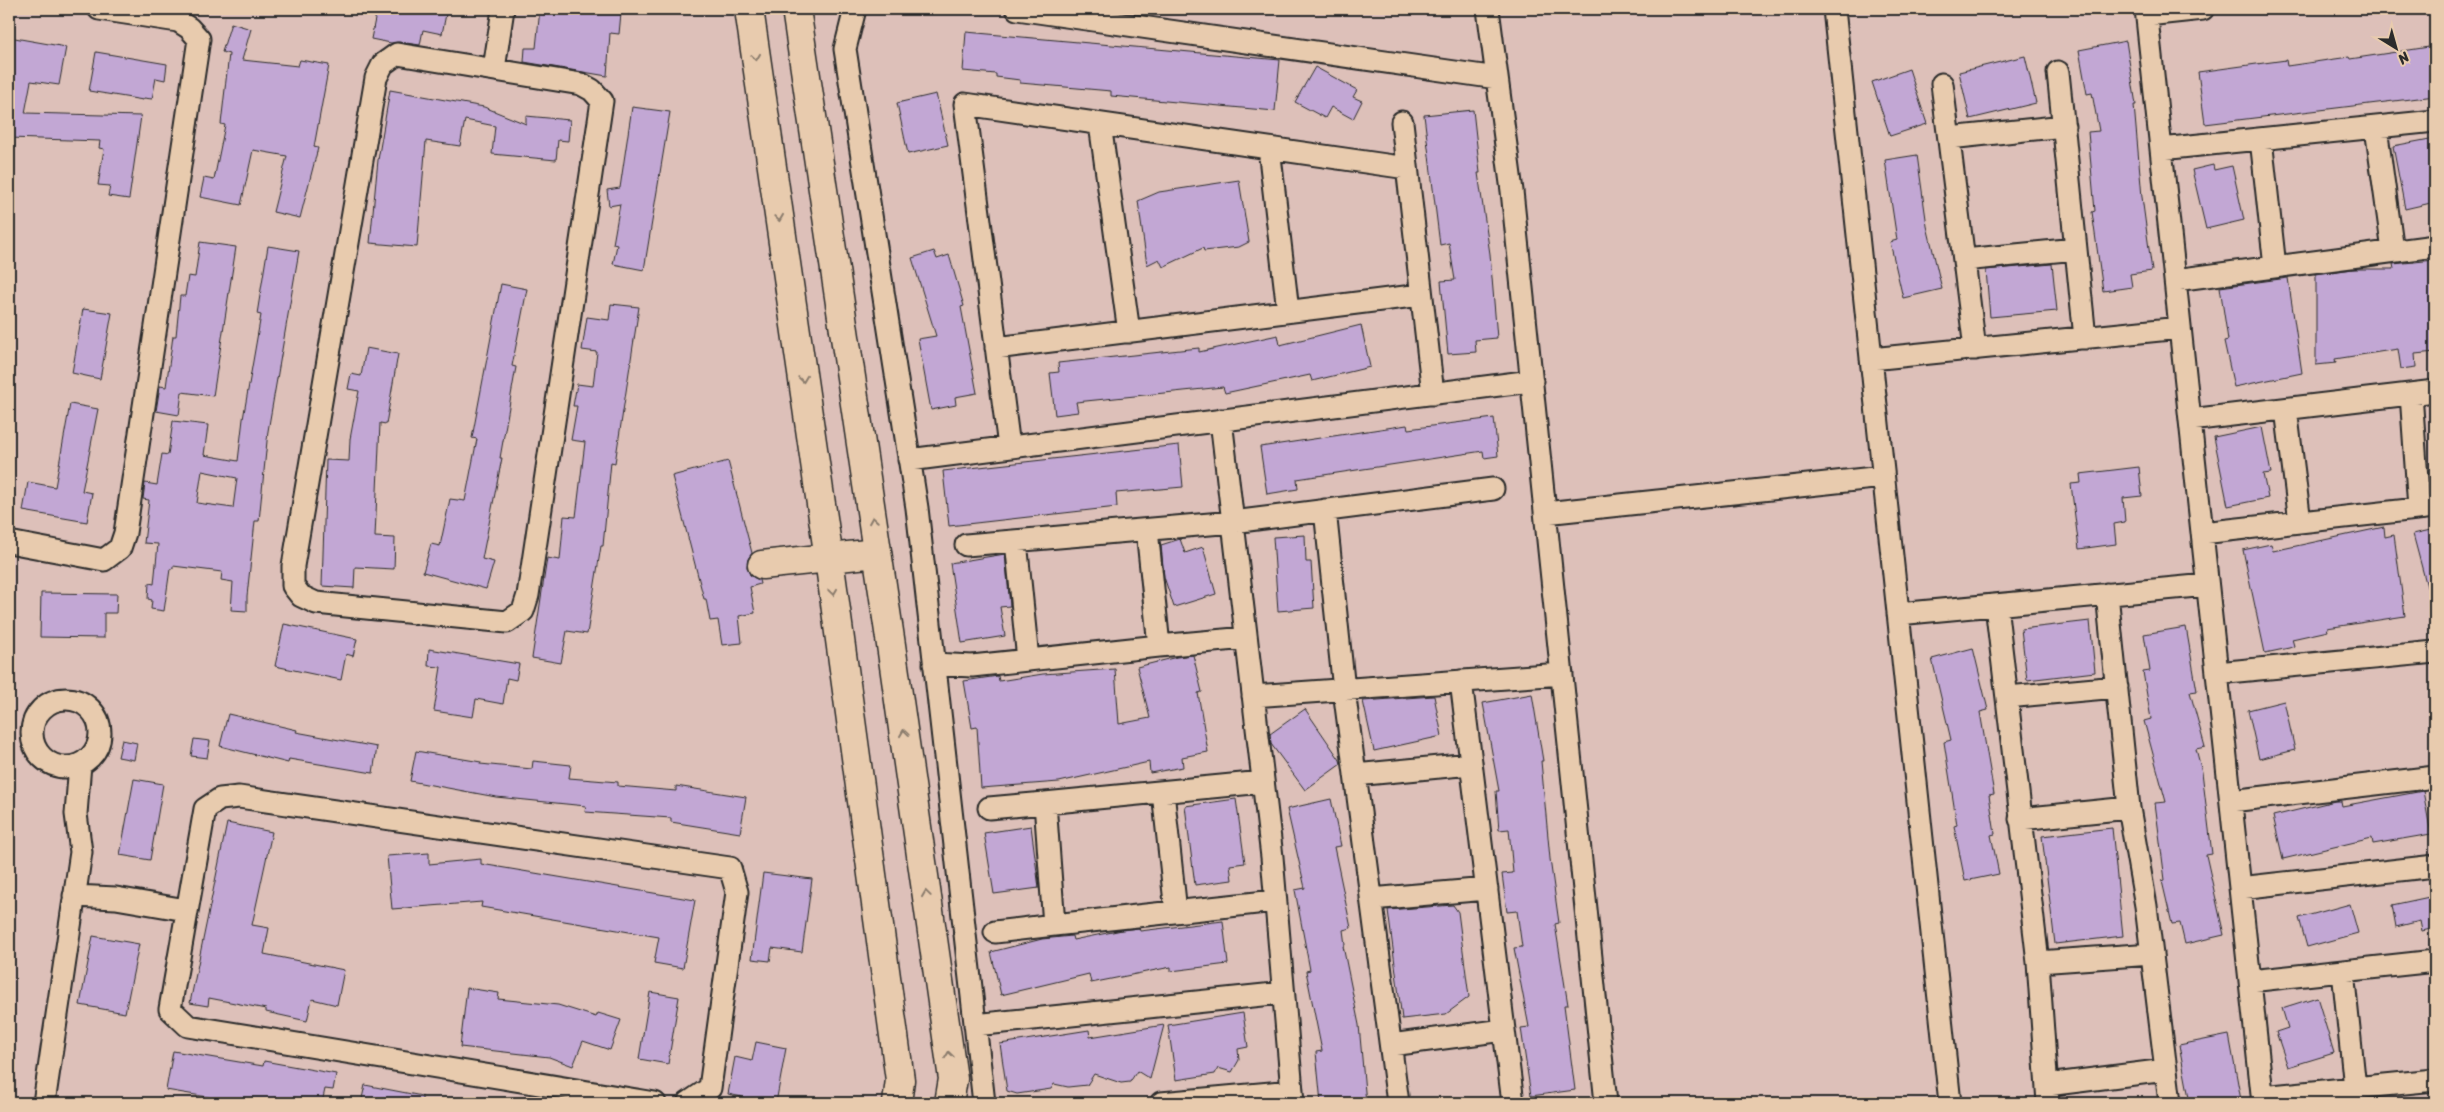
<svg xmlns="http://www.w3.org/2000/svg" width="2444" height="1112" viewBox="0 0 2444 1112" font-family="Sriracha,sans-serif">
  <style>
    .building { fill: #c2a7d4; stroke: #2b2b2b; fill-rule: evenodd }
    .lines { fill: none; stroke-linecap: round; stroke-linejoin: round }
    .street-casing { stroke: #2b2b2b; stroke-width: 25 }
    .secondary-casing { stroke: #2b2b2b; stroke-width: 31 }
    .street { stroke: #e8cbae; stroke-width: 21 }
    .secondary { stroke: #e8cbae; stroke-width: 28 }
    .oneway { stroke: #8a7b6c }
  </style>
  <rect width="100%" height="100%" fill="#ddc0b9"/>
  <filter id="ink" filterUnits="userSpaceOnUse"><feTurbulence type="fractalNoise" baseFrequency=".02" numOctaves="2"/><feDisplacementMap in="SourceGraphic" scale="10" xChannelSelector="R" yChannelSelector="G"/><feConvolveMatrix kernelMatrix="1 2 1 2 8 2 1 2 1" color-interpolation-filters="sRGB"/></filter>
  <g filter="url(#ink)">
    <path class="building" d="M 377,9 L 447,9 L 442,34 L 423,30 L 420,45 L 399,42 L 391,43 L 371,39 Z
      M 540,9 L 621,13 L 619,34 L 610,33 L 607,76 L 524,62 L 525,48 L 536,48 Z
      M 231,23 L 251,29 L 242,60 L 298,66 L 300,60 L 329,65 L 314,147 L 318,148 L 300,218 L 273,212 L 287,156 L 253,150 L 241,205 L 200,197 L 204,178 L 214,180 L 225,125 L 221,124 L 229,54 L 222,52 Z
      M 966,32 L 1280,60 L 1275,111 L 1111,96 L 1111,91 L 1020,83 L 1020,80 L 996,77 L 996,74 L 963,71 Z
      M 9,37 L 66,47 L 59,85 L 31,81 L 25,113 L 141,116 L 129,199 L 108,196 L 110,186 L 98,185 L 104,149 L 99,148 L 100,141 L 9,138 Z
      M 2126,41 L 2136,105 L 2134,105 L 2142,197 L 2152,271 L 2130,274 L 2132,287 L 2103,291 L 2092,212 L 2095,211 L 2088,132 L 2099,131 L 2092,93 L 2087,94 L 2079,50 Z
      M 2429,47 L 2435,96 L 2205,124 L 2198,72 L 2286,60 L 2287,66 L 2349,57 L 2350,59 Z
      M 96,52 L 167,64 L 165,80 L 156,78 L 152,99 L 144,98 L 143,100 L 89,91 Z
      M 2025,56 L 2036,103 L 1970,119 L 1959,72 Z
      M 1315,67 L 1357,90 L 1353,97 L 1362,101 L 1353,119 L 1331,107 L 1325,118 L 1295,102 Z
      M 1909,69 L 1927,124 L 1890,136 L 1872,82 Z
      M 390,90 L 484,107 L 526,124 L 526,116 L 570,120 L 568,141 L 558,140 L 556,160 L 492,154 L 495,126 L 465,120 L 460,146 L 426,141 L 417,247 L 370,243 L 378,160 Z
      M 936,94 L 948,145 L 908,154 L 897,103 Z
      M 632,107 L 670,112 L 644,270 L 613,264 L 617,245 L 613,244 L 620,204 L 609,206 L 607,190 L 620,188 Z
      M 1473,110 L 1480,173 L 1478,173 L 1490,254 L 1497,338 L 1475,340 L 1476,352 L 1448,354 L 1441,281 L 1455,280 L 1449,243 L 1440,245 L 1424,115 Z
      M 2435,138 L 2435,202 L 2405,209 L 2393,146 Z
      M 1917,155 L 1927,226 L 1942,289 L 1903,298 L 1890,242 L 1897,240 L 1885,160 Z
      M 2213,165 L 2214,170 L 2232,166 L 2244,220 L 2206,229 L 2192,170 Z
      M 1239,180 L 1249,242 L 1239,247 L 1204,251 L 1203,248 L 1163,267 L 1159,259 L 1147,265 L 1138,201 L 1159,192 Z
      M 200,242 L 236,247 L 213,396 L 182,392 L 179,415 L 156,411 L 160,386 L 166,387 L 173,336 L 176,336 L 180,296 L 185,296 L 188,276 L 195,277 Z
      M 268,246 L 299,251 L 268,431 L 259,521 L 255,521 L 247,596 L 247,611 L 231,610 L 233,582 L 221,580 L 222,572 L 173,566 L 173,569 L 170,569 L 164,611 L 151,609 L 152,600 L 148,599 L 149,583 L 154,584 L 158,544 L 144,543 L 149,500 L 143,499 L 145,483 L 157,485 L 162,454 L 168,455 L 173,421 L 208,425 L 204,455 L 238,461 L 243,419 L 261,315 L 257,314 ZM 202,471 L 237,478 L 233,508 L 197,503 Z
      M 934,251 L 937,259 L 949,255 L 964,306 L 961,307 L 977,393 L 955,397 L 956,405 L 931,410 L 918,339 L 936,336 L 912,258 Z
      M 2435,260 L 2435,352 L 2415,354 L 2416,367 L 2401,369 L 2398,349 L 2335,359 L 2336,363 L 2316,365 L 2316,274 L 2353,269 L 2394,269 L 2393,264 Z
      M 2052,264 L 2057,311 L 1990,317 L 1986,270 Z
      M 2288,278 L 2302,373 L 2234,387 L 2224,341 L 2228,340 L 2220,287 Z
      M 501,284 L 527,289 L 512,366 L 516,367 L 500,458 L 502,458 L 482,559 L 494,562 L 486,589 L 423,572 L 431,544 L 440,546 L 450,499 L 465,501 L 477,439 L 472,438 Z
      M 611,304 L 639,307 L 615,463 L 611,462 L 603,546 L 601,546 L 587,634 L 567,631 L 561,663 L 532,658 L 547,558 L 560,560 L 564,516 L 576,517 L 585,442 L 571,440 L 577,406 L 573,406 L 577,384 L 593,386 L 597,352 L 582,350 L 587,317 L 609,320 Z
      M 83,309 L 112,313 L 100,379 L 72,373 Z
      M 1361,325 L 1370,367 L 1312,381 L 1310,375 L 1225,393 L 1223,387 L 1076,402 L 1078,412 L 1055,415 L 1050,373 L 1059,372 L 1058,363 L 1199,348 L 1199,352 L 1278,335 L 1280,345 Z
      M 366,348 L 398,354 L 386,424 L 380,423 L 375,537 L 395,538 L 394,569 L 355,567 L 354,588 L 322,586 L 326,460 L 349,461 L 350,439 L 359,391 L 348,389 L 351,374 L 361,376 Z
      M 70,404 L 98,409 L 82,491 L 92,493 L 87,522 L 23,511 L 28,482 L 55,487 Z
      M 1494,418 L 1498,456 L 1484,458 L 1483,451 L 1297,479 L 1298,489 L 1267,494 L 1260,447 L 1407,425 L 1408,429 Z
      M 2262,427 L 2271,473 L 2263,474 L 2268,498 L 2228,506 L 2214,437 Z
      M 1179,445 L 1183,487 L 1116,493 L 1117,507 L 949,526 L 943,471 Z
      M 728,461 L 752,553 L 748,559 L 747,567 L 750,575 L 759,580 L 760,584 L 750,587 L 755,613 L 739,616 L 742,643 L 722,645 L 718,620 L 710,621 L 706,599 L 704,599 L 672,476 Z
      M 2139,467 L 2142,496 L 2123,498 L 2125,522 L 2114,524 L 2116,544 L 2079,549 L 2071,484 L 2081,483 L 2080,474 Z
      M 2384,527 L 2385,537 L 2394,535 L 2405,616 L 2327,628 L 2328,631 L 2292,639 L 2294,646 L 2289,648 L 2265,653 L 2243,550 L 2271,544 L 2273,551 Z
      M 2435,529 L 2435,598 L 2430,598 L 2413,534 Z
      M 1305,535 L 1306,562 L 1311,562 L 1314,608 L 1278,611 L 1273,537 Z
      M 1180,539 L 1185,553 L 1203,547 L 1216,594 L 1174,607 L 1164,577 L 1161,545 Z
      M 1005,554 L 1010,606 L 1000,607 L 1005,636 L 962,643 L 950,563 Z
      M 41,593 L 117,594 L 116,613 L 104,613 L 104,638 L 40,637 Z
      M 2090,621 L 2095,672 L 2027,680 L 2021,629 Z
      M 284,624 L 357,639 L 353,656 L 346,654 L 341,680 L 275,666 Z
      M 2186,627 L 2197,691 L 2190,692 L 2205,747 L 2196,749 L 2202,772 L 2212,854 L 2206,855 L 2224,935 L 2185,944 L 2180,923 L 2172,924 L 2162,881 L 2165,880 L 2155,803 L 2166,802 L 2144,721 L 2151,719 L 2143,672 L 2150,671 L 2144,634 Z
      M 1973,648 L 1988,710 L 1980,712 L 1994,794 L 1989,795 L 1995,834 L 1991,835 L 1999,874 L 1965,881 L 1954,826 L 1957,825 L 1944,742 L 1951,740 L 1932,659 Z
      M 429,649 L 519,664 L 516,680 L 507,678 L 503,704 L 476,699 L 473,717 L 434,711 L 441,667 L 428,666 Z
      M 1193,655 L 1202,692 L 1198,693 L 1208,752 L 1182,757 L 1183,767 L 1150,773 L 1149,762 L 1059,782 L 981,788 L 977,727 L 972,728 L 964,681 L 998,676 L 999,681 L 1043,674 L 1115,669 L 1119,724 L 1150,718 L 1137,667 L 1177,657 Z
      M 1532,694 L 1543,761 L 1541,761 L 1550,859 L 1559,923 L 1555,924 L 1568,1005 L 1564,1005 L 1575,1090 L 1531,1096 L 1521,1028 L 1529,1027 L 1514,948 L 1522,947 L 1517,911 L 1507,912 L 1502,874 L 1513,873 L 1509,829 L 1499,830 L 1496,791 L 1499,791 L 1483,703 Z
      M 1434,696 L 1442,736 L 1374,751 L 1363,701 Z
      M 2284,701 L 2295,750 L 2259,759 L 2248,710 Z
      M 1305,709 L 1340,760 L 1341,764 L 1305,790 L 1271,744 L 1270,734 Z
      M 228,714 L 297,730 L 296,732 L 377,747 L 373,773 L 289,759 L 288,763 L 220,746 Z
      M 194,739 L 210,741 L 207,758 L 191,756 Z
      M 122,740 L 137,743 L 134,760 L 118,757 Z
      M 416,751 L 481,762 L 480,764 L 532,769 L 533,761 L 571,765 L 569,778 L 618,782 L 618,786 L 676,791 L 676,786 L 746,797 L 740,833 L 671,822 L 671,818 L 585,812 L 586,806 L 496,797 L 410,781 Z
      M 134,779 L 163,784 L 150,860 L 120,855 Z
      M 2423,791 L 2431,834 L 2373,844 L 2372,838 L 2283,859 L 2273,816 L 2335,801 L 2341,801 L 2342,806 Z
      M 1236,799 L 1245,863 L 1230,865 L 1232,880 L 1195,885 L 1185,806 Z
      M 1331,799 L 1341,846 L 1334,847 L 1351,928 L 1343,930 L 1345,945 L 1343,946 L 1359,1025 L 1366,1103 L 1321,1103 L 1316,1052 L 1322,1051 L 1306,971 L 1310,970 L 1295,890 L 1305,888 L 1287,809 Z
      M 227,823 L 272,832 L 252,925 L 269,928 L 264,954 L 344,970 L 337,1005 L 312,999 L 307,1021 L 266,1012 L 266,1009 L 209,998 L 208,1006 L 190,1003 Z
      M 1031,826 L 1039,888 L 994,894 L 984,833 Z
      M 2112,828 L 2123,936 L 2055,944 L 2042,836 Z
      M 429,853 L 429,864 L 481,859 L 481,864 L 695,900 L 683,968 L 654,963 L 659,937 L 481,907 L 482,902 L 392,909 L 387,856 Z
      M 763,873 L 812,879 L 802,952 L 772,948 L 770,961 L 752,959 Z
      M 2434,896 L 2435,928 L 2422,931 L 2420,921 L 2396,927 L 2392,905 Z
      M 2350,904 L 2358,933 L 2307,947 L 2299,918 Z
      M 1453,905 L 1458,912 L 1469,997 L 1446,1014 L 1402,1019 L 1388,910 Z
      M 1223,921 L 1228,964 L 1171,971 L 1171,967 L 1091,983 L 1089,974 L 1001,995 L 991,952 L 1042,939 L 1072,936 L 1073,940 L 1122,930 L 1139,928 L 1140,931 Z
      M 93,936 L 139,944 L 125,1013 L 80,1005 Z
      M 467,988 L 499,993 L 498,999 L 558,1005 L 596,1017 L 598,1013 L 621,1020 L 610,1050 L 583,1041 L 573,1066 L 549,1057 L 460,1047 Z
      M 650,992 L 679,997 L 668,1064 L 639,1059 Z
      M 2317,997 L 2334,1053 L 2288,1067 L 2276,1032 L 2288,1028 L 2282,1008 Z
      M 1243,1013 L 1248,1047 L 1238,1049 L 1239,1060 L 1232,1072 L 1218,1068 L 1215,1074 L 1176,1080 L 1168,1025 Z
      M 1164,1025 L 1150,1079 L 1137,1071 L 1130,1082 L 1121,1083 L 1094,1074 L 1087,1085 L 1068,1087 L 1054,1084 L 1051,1089 L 1017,1094 L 1007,1091 L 1000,1044 L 1089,1030 L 1090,1037 Z
      M 2229,1035 L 2241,1100 L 2226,1103 L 2190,1103 L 2179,1045 Z
      M 756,1042 L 786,1048 L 776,1103 L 741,1103 L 742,1097 L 728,1094 L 735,1057 L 752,1061 Z
      M 173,1051 L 263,1066 L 264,1061 L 336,1074 L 333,1090 L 325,1089 L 322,1103 L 243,1103 L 166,1090 Z
      M 365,1085 L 422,1096 L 422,1103 L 361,1103 Z"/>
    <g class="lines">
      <g class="street-casing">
        <path id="street" d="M 855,9 L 845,49 L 917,508 L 984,1103
          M 1017,9 L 1497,78
          M 1488,9 L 1512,191 L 1606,1103
          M 1834,9 L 1950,1103
          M 2146,9 L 2263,1103
          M 2147,15 L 2203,9
          M 397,54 L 581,84 L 592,90 L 602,101 L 528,595 L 523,611 L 507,622 L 316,603 L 301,596 L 293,586 L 293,566 L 376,78 L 383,64 Z
          M 494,69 L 503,9
          M 2058,72 L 2085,338
          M 1942,84 L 1975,349
          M 1402,122 L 1433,394
          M 1100,124 L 1129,332
          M 2376,128 L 2393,251
          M 1949,138 L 2064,126
          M 2261,139 L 2275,267
          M 1269,148 L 1288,311
          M 2161,149 L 2435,121
          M 1964,260 L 2076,249
          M 2175,280 L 2435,246
          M 996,348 L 1421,295
          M 1871,359 L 2180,328
          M 2411,394 L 2419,508
          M 2286,409 L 2300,522
          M 1221,420 L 1272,857 L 1293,1103
          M 2190,420 L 2435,391
          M 1009,447 L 965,104 L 1407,168
          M 909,460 L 1532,381
          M 1325,510 L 1344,690 L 1398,1103
          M 1545,513 L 1883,477
          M 2202,533 L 2435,507
          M 1016,541 L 1028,660
          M 9,542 L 104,560 L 120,548 L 125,533 L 199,39 L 189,28 L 178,21 L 99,9
          M 966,545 L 1233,522 L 1493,489
          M 2107,594 L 2129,808 L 2146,906 L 2170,1103
          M 1996,605 L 2038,962
          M 1898,614 L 2207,585
          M 1159,646 L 1246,638
          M 934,664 L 972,666 L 1159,646 L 1147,530
          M 2217,673 L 2435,652
          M 1461,681 L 1513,1103
          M 1253,696 L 1562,674
          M 2007,697 L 2117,687
          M32 733a34 34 0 1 1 68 0a34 34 0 1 1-68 0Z
          M 1355,775 L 1471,764
          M 1263,782 L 1045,803 L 1054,925 L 1275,901
          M 1163,792 L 1176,912
          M 2231,801 L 2435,777
          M 989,808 L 1045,803
          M 2020,819 L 2129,808
          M 2240,888 L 2435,866
          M 74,896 L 116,898 L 186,910
          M 1371,899 L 1487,889
          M 995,932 L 1054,925
          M 2343,971 L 2355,1088
          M 2250,981 L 2435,961
          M 975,1025 L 1283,993
          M 1391,1045 L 1504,1030
          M 2047,1085 L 2166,1070
          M 2262,1097 L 2435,1080
          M 44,1103 L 81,852 L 76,814 L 80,764
          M 655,1103 L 188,1026 L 170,1009 L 205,809 L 220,799 L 239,797 L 730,868 L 737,892 L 710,1088 L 688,1103
          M 1161,1103 L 1292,1091
          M 2048,1103 L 2038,962 L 2152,954"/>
      </g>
      <g class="secondary-casing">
        <path id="secondary" d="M 749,9 L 829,559 L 900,1080 L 897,1103
          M 796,9 L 891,645 L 953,1079 L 949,1103
          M 762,565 L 877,553"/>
      </g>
      <use href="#street" class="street"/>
      <use href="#secondary" class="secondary"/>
    </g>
    <defs><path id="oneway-chevron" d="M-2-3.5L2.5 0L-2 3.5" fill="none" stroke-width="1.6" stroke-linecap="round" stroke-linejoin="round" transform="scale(1.25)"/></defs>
    <g class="oneway">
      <use href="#oneway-chevron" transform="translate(756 57) rotate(82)"/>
      <use href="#oneway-chevron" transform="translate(779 218) rotate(82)"/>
      <use href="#oneway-chevron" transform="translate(803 379) rotate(82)"/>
      <use href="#oneway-chevron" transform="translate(873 520) rotate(-99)"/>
      <use href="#oneway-chevron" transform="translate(833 592) rotate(82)"/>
      <use href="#oneway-chevron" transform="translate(904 733) rotate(-98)"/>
      <use href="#oneway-chevron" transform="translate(926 894) rotate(-98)"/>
      <use href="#oneway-chevron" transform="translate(949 1055) rotate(-98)"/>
    </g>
  </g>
  <rect width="2444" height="1112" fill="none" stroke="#e8cbae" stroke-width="30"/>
  <rect x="15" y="15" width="2414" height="1082" fill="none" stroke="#2b2b2b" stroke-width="2" filter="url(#ink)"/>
  <g transform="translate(2396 48) rotate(143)" stroke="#e8cbae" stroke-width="4" paint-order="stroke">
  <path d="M0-4L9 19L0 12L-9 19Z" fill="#2b2b2b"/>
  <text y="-8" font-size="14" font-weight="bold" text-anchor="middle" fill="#2b2b2b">N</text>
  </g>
</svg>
